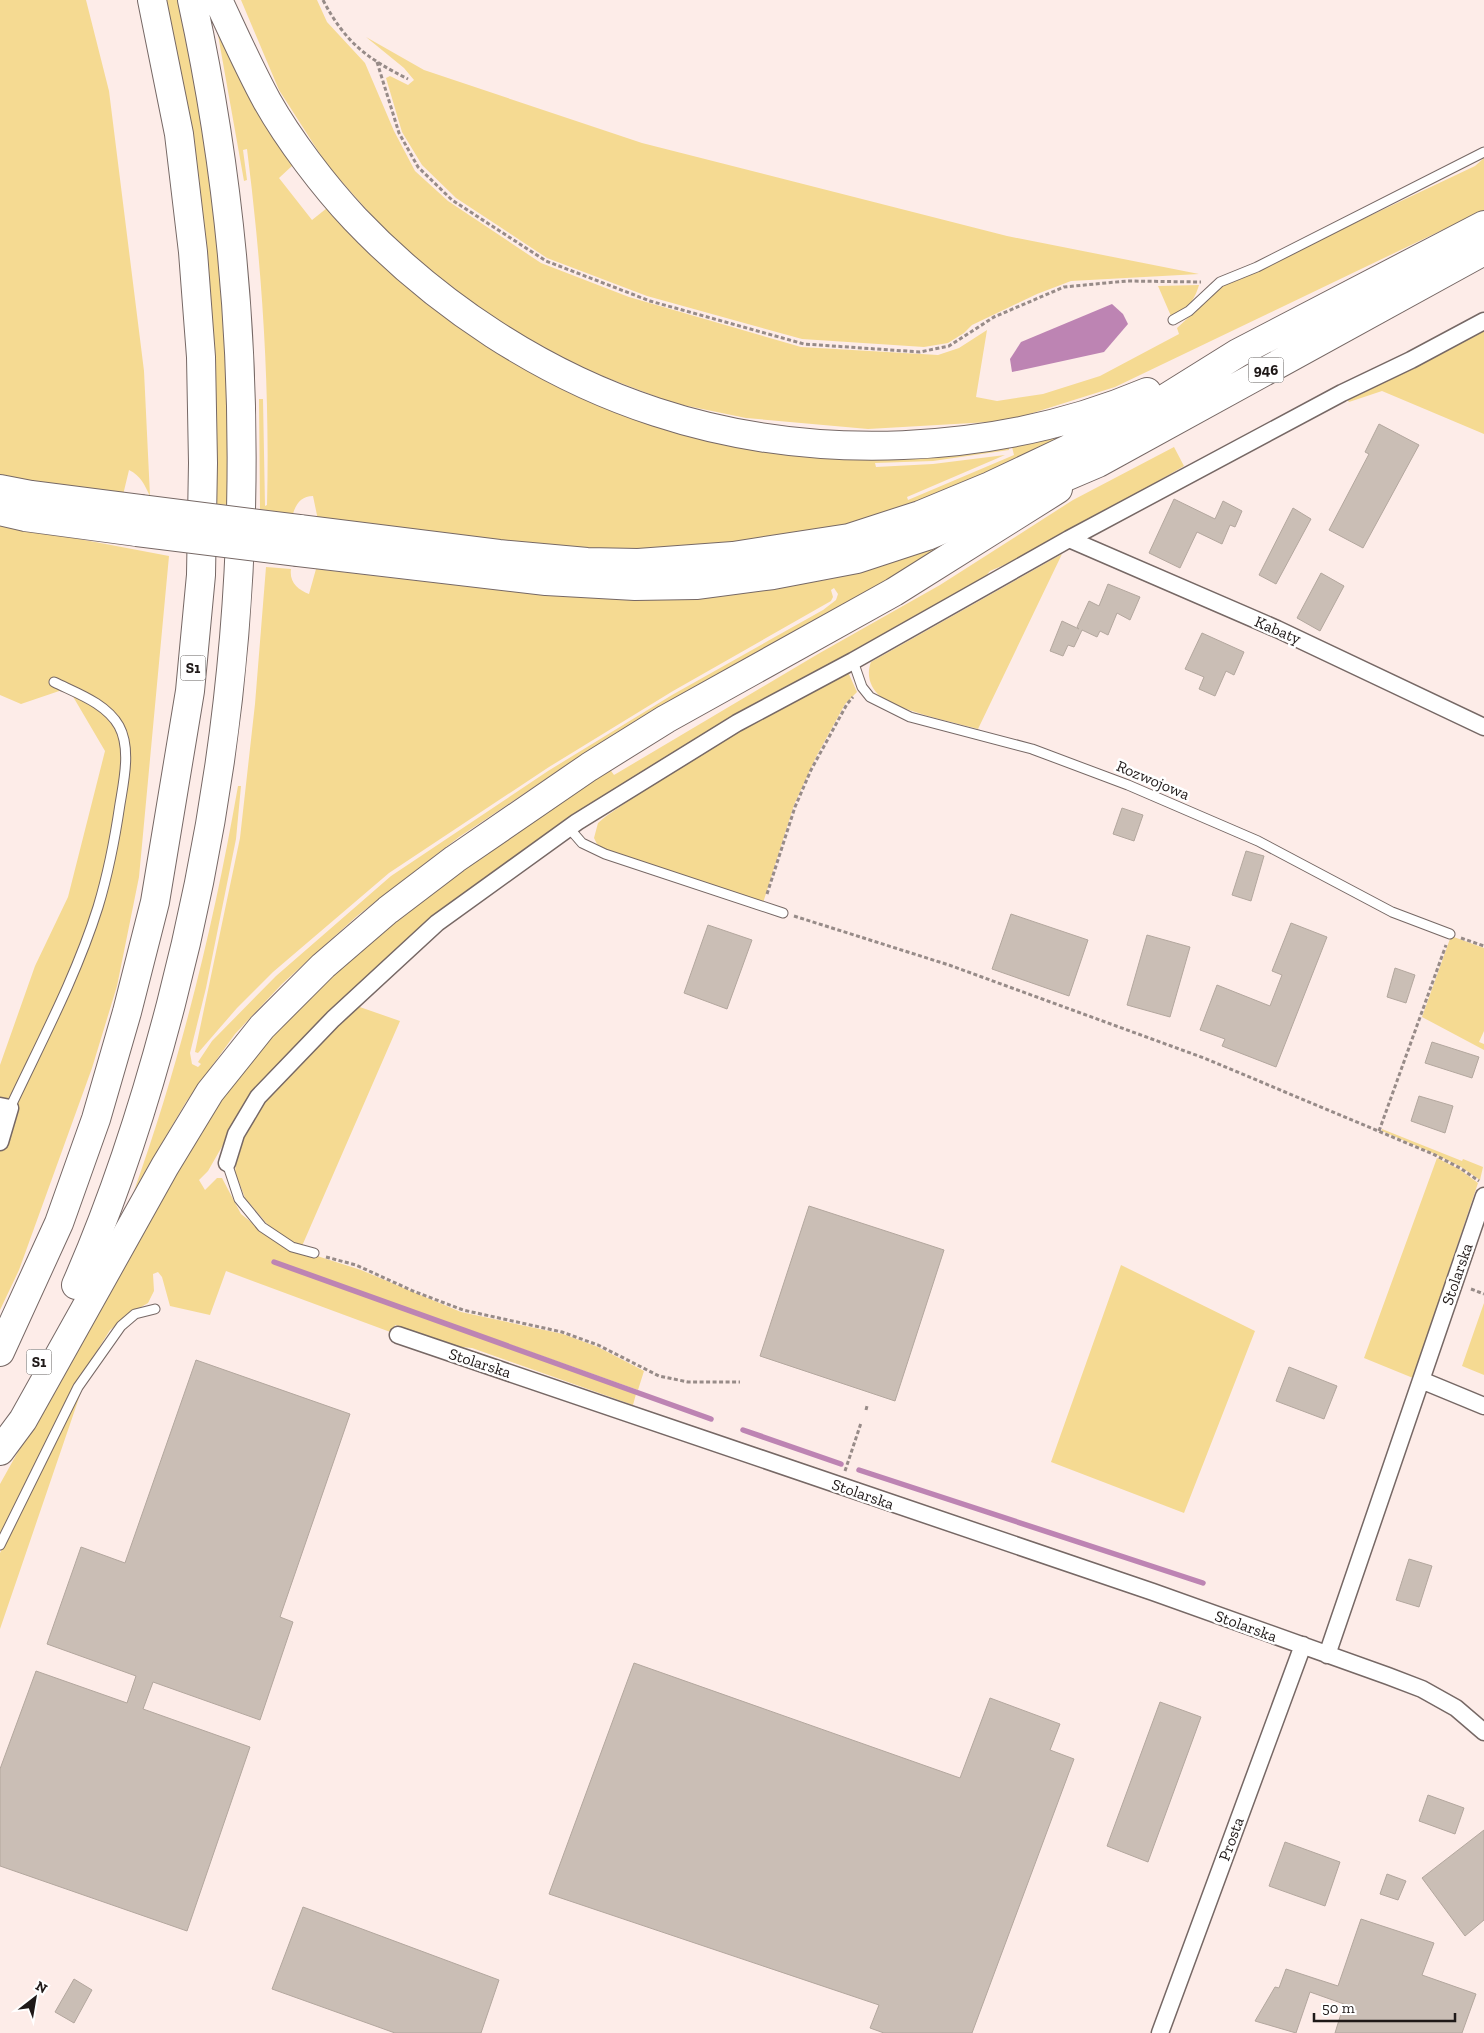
<svg xmlns="http://www.w3.org/2000/svg" width="1484" height="2033" viewBox="0 0 1484 2033" font-family="'Zilla Slab',serif">
  <style>
    .green { fill: #f5da92; fill-rule: evenodd }
    .water { fill: #bd84b3 }
    .lines { fill: none; stroke-linecap: round; stroke-linejoin: round }
    .stream { stroke: #bd84b3; stroke-width: 5.5 }
    .building { fill: #cabeb5; stroke: #b3a79e }
    .service-casing { stroke: #766865; stroke-width: 11 }
    .minor-casing { stroke: #766865; stroke-width: 19 }
    .trunk-casing { stroke: #766865; stroke-width: 30 }
    .motorway-casing { stroke: #766865; stroke-width: 30 }
    .path { stroke: #978b88; stroke-width: 3; stroke-dasharray: 4 2.5; stroke-linecap: butt }
    .service { stroke: #fff; stroke-width: 9 }
    .minor { stroke: #fff; stroke-width: 16 }
    .trunk { stroke: #fff; stroke-width: 28 }
    .motorway { stroke: #fff; stroke-width: 28 }
    .motorway-bridge-casing { stroke: #766865; stroke-width: 30; stroke-linecap: butt }
    .motorway-bridge { stroke: #fff; stroke-width: 28 }
    .labels { text-anchor: middle; dominant-baseline: central; stroke-width: 5; stroke-linejoin: round; paint-order: stroke }
    .shield { fill: #fff; stroke: #625e5d; stroke-width: 1 }
    .shield-label { font-size: 15px; font-weight: bold; fill: #1f1918 }
    .street-label { font-size: 16px; fill: #1f1918; stroke: #fff }
  </style>
  <rect width="100%" height="100%" fill="#fdece8"/>
  <path class="green" d="M 0,0 L 86,0 L 109,91 L 144,371 L 150,496 C 144,484 141,476 129,470 L 123,495 L 0,477 Z
    M 164,0 L 179,0 L 202,121 L 218,244 L 228,371 L 228,505 L 215,504 Z
    M 241,0 L 317,0 L 327,22 L 365,63 L 394,131 L 415,171 L 448,201 L 541,263 L 629,297 L 801,347 L 938,355 L 959,348 L 987,330 L 976,397 L 997,401 L 1043,394 L 1100,376 L 1179,334 L 1177,328 L 1224,285 L 1475,166 L 1484,158 L 1484,210 L 1115,387 L 1007,421 L 868,429 L 746,418 L 673,403 L 584,369 L 513,335 L 407,255 L 327,165 L 279,90 Z
    M 215,18 L 245,76 L 446,311 L 736,440 L 1086,426 L 947,493 L 827,530 L 651,553 L 534,546 L 318,520 L 313,496 C 302,496 296,503 293,514 L 260,509 L 259,399 L 263,399 L 265,506 L 267,505 C 270,386 262,268 247,149 L 243,150 L 247,180 L 244,181 ZM 293,165 L 327,208 L 312,220 L 279,178 ZM 1012,447 L 1014,455 L 908,500 L 907,497 L 1005,455 L 933,464 L 876,467 L 875,463 L 933,461 L 1009,450 L 1009,448 Z
    M 366,37 L 424,70 L 642,143 L 1007,236 L 1199,274 L 1071,281 L 1037,294 L 972,325 L 964,333 L 948,343 L 924,347 L 802,339 L 647,296 L 547,258 L 456,198 L 422,165 L 402,132 L 386,78 L 390,76 L 408,85 L 414,80 L 404,68 Z
    M 1199,285 C 1193,304 1188,307 1171,316 L 1158,286 Z
    M 1484,321 L 1484,434 L 1382,391 L 1349,402 L 1342,393 Z
    M 1174,447 L 1184,466 L 1067,534 L 1023,557 L 990,571 L 973,591 L 604,796 L 541,837 L 435,916 L 247,1103 L 208,1171 L 199,1180 L 205,1190 L 217,1178 L 222,1178 L 241,1214 L 261,1230 L 314,1255 L 361,1270 L 461,1312 L 563,1334 L 598,1347 L 644,1371 L 638,1390 L 272,1260 L 271,1262 L 636,1394 L 633,1405 L 472,1348 L 461,1347 L 395,1325 L 393,1333 L 226,1271 L 210,1315 L 170,1306 L 162,1277 L 158,1272 L 153,1274 L 154,1291 L 148,1303 L 129,1314 L 110,1330 L 67,1399 L 0,1536 L 0,1484 L 215,1098 L 264,1037 L 415,899 L 609,768 L 614,775 L 818,654 L 940,585 L 1073,500 Z
    M 0,524 L 169,556 L 139,877 L 117,986 L 92,1068 L 19,1270 L 0,1310 L 0,1065 L 35,966 L 68,897 L 105,751 L 68,688 L 21,704 L 0,695 Z
    M 936,547 L 937,550 L 901,572 L 552,775 L 459,837 L 357,916 L 282,984 L 235,1034 L 186,1102 L 134,1191 C 181,1059 214,924 238,786 L 241,786 L 236,839 L 206,988 L 190,1053 L 192,1064 L 198,1067 L 201,1064 L 198,1062 L 212,1041 L 276,976 L 391,876 L 548,771 L 672,695 L 823,610 L 836,600 L 838,594 L 834,588 L 831,590 L 833,597 L 831,601 L 673,691 L 549,767 L 389,873 L 273,972 L 237,1008 L 198,1053 L 195,1052 L 240,838 L 255,704 L 266,567 L 291,569 C 289,582 298,590 309,594 L 316,569 L 498,590 L 564,596 L 635,599 L 768,589 L 831,579 L 881,566 Z
    M 1062,554 L 978,729 C 956,723 897,710 881,697 C 870,688 866,675 871,662 Z
    M 848,672 L 857,692 L 845,704 L 816,757 L 794,805 L 763,903 L 603,849 L 597,844 L 594,838 L 598,823 L 605,817 L 699,752 Z
    M 1451,936 L 1484,948 L 1484,1031 L 1479,1042 L 1484,1044 L 1484,1050 L 1422,1017 Z
    M 354,1005 L 400,1021 L 302,1246 L 289,1241 L 273,1231 L 245,1198 L 235,1172 L 237,1151 L 261,1098 Z
    M 1382,1129 L 1462,1161 L 1463,1159 L 1483,1167 L 1480,1180 L 1461,1167 L 1435,1154 L 1382,1131 Z
    M 1437,1158 L 1459,1169 L 1478,1183 L 1413,1378 L 1364,1358 Z
    M 1121,1265 L 1255,1331 L 1184,1513 L 1051,1462 Z
    M 1484,1303 L 1484,1375 L 1462,1366 Z
    M 81,1392 L 0,1629 L 0,1553 Z"/>
  <path class="water" d="M 1112,304 L 1123,314 L 1128,324 L 1104,352 L 1012,372 L 1010,359 L 1021,342 Z"/>
  <g class="lines">
    <path class="stream" d="M 274,1262 L 711,1419
      M 743,1430 L 841,1464
      M 859,1470 L 1203,1583"/>
  </g>
  <path class="building" d="M 1379,424 L 1419,445 L 1363,548 L 1329,530 L 1369,454 L 1365,452 Z
    M 1174,499 L 1215,519 L 1223,501 L 1242,511 L 1235,527 L 1230,525 L 1222,544 L 1197,532 L 1180,568 L 1149,553 Z
    M 1293,508 L 1311,519 L 1276,584 L 1259,575 Z
    M 1321,573 L 1344,586 L 1320,631 L 1297,618 Z
    M 1108,584 L 1140,597 L 1130,620 L 1117,613 L 1108,635 L 1100,631 L 1097,637 L 1082,630 L 1074,647 L 1068,645 L 1063,656 L 1050,651 L 1062,621 L 1079,629 L 1077,627 L 1089,601 L 1099,606 Z
    M 1202,633 L 1244,652 L 1234,675 L 1226,671 L 1215,696 L 1199,689 L 1204,677 L 1185,669 Z
    M 1122,808 L 1143,815 L 1134,841 L 1113,834 Z
    M 1246,851 L 1264,856 L 1251,901 L 1232,895 Z
    M 1011,914 L 1088,940 L 1069,996 L 992,969 Z
    M 1291,923 L 1327,937 L 1276,1067 L 1222,1046 L 1225,1039 L 1200,1030 L 1217,985 L 1270,1006 L 1282,975 L 1272,971 Z
    M 708,925 L 752,940 L 727,1009 L 684,993 Z
    M 1147,935 L 1190,947 L 1170,1017 L 1127,1005 Z
    M 1395,968 L 1415,975 L 1406,1003 L 1387,997 Z
    M 1432,1042 L 1479,1057 L 1472,1078 L 1425,1063 Z
    M 1419,1096 L 1453,1106 L 1445,1133 L 1411,1121 Z
    M 809,1206 L 944,1250 L 895,1401 L 760,1356 Z
    M 196,1360 L 350,1414 L 280,1617 L 293,1622 L 260,1720 L 153,1682 L 143,1709 L 250,1747 L 187,1931 L 0,1866 L 0,1769 L 36,1671 L 127,1703 L 136,1676 L 47,1644 L 81,1547 L 125,1563 Z
    M 1289,1367 L 1337,1386 L 1324,1419 L 1276,1401 Z
    M 1409,1559 L 1432,1566 L 1419,1607 L 1396,1600 Z
    M 634,1663 L 960,1778 L 990,1698 L 1060,1724 L 1050,1750 L 1074,1759 L 972,2033 L 884,2033 L 870,2028 L 879,2005 L 549,1894 Z
    M 1160,1702 L 1201,1717 L 1148,1862 L 1107,1846 Z
    M 1428,1795 L 1464,1808 L 1455,1834 L 1419,1821 Z
    M 1484,1830 L 1484,1920 L 1465,1936 L 1422,1878 Z
    M 1285,1842 L 1340,1862 L 1325,1906 L 1269,1886 Z
    M 1387,1874 L 1406,1881 L 1398,1900 L 1380,1894 Z
    M 303,1907 L 499,1980 L 481,2033 L 395,2033 L 272,1989 Z
    M 1361,1919 L 1434,1943 L 1422,1975 L 1476,1994 L 1462,2033 L 1335,2033 L 1344,2004 L 1310,1992 L 1296,2033 L 1255,2021 L 1275,1987 L 1279,1988 L 1286,1969 L 1338,1986 Z
    M 74,1979 L 92,1990 L 74,2023 L 55,2012 Z"/>
  <g class="lines">
    <g class="service-casing">
      <path id="service" d="M 1173,320 L 1189,311 L 1220,282 L 1257,267 L 1484,152
        M 853,661 L 862,687 L 870,697 L 910,717 L 1032,749 L 1128,785 L 1258,841 L 1392,912 L 1450,934
        M 569,828 L 582,843 L 605,854 L 783,913
        M 10,1108 C 41,1042 76,977 98,907 C 108,874 115,838 120,804 C 124,780 131,748 119,726 C 106,703 76,693 54,682
        M 227,1163 L 239,1199 L 262,1227 L 292,1247 L 314,1253
        M 0,1545 L 78,1387 L 121,1326 L 135,1314 L 155,1309"/>
    </g>
    <g class="minor-casing">
      <path id="minor" d="M 1069,539 L 1277,629 L 1484,727
        M 0,1106 L 10,1108 L 0,1142
        M 227,1163 L 236,1134 L 258,1097 L 333,1019 L 437,923 L 577,822 L 737,723 L 853,661 L 1069,539 L 1342,393 L 1411,360 L 1484,321
        M 398,1335 L 1153,1592 L 1388,1676 L 1422,1689 L 1456,1708 L 1484,1732
        M 1421,1380 L 1484,1406
        M 1327,1655 L 1484,1196
        M 1160,2033 L 1303,1645"/>
    </g>
    <g class="trunk-casing">
      <path id="trunk" d="M 0,1451 L 23,1420 L 165,1166 L 210,1092 L 262,1027 L 323,966 L 388,910 L 455,859 L 589,767 L 666,719 L 894,592 L 1058,489"/>
    </g>
    <g class="motorway-casing">
      <path id="motorway" d="M 218,0 C 234,34 249,68 267,101 C 289,140 324,186 355,219 C 437,305 542,375 656,412 C 811,463 996,456 1147,392
        M 0,489 L 31,495 L 140,509
        M 0,511 L 25,517 L 137,532
        M 299,529 L 499,554 L 587,562 L 638,563 L 733,556 L 849,538 L 920,515 L 990,486 L 1064,451 L 1153,406 L 1238,353 L 1484,225
        M 298,552 L 546,581 L 635,586 L 696,585 L 773,575 L 857,559 L 927,536 L 1098,463 L 1484,251
        M 76,1285 C 116,1194 146,1100 171,1004 C 257,674 265,334 192,0
        M 0,1352 L 59,1223 L 96,1119 L 127,1012 L 155,902 L 190,691 L 201,575 L 203,463 L 201,357 L 193,252 L 179,134 L 152,0"/>
    </g>
    <path class="path" d="M 323,0 C 345,42 366,58 408,79
      M 377,62 L 399,133 L 418,167 L 452,200 L 546,261 L 650,301 L 804,344 L 920,352 L 949,346 L 994,317 L 1064,287 L 1127,281 L 1201,282
      M 767,894 L 795,807 L 811,770 L 847,704 L 853,697
      M 794,916 L 949,965 L 1204,1058 L 1433,1154 L 1460,1168 L 1479,1181
      M 1461,938 L 1484,946
      M 1379,1131 L 1446,945
      M 326,1257 L 356,1265 L 413,1291 L 463,1310 L 562,1332 L 598,1345 L 659,1376 L 688,1382 L 740,1382
      M 1471,1289 L 1484,1294
      M 866,1410 L 867,1406
      M 845,1471 L 861,1423"/>
    <use href="#service" class="service"/>
    <use href="#minor" class="minor"/>
    <use href="#trunk" class="trunk"/>
    <use href="#motorway" class="motorway"/>
    <g class="motorway-bridge-casing">
      <path id="motorway-bridge" d="M 140,509 L 299,529
        M 137,532 L 298,552"/>
    </g>
    <use href="#motorway-bridge" class="motorway-bridge"/>
  </g>
  <g class="labels">
    <g class="shield">
      <rect x="1248.5" y="357.5" width="35" height="25" rx="4"/>
      <rect x="180.5" y="655.5" width="25" height="25" rx="4"/>
      <rect x="26.5" y="1349.5" width="25" height="25" rx="4"/>
    </g>
    <g class="shield-label">
      <text x="1266" y="370">946</text>
      <text x="193" y="668">S1</text>
      <text x="39" y="1362">S1</text>
    </g>
    <g class="street-label">
      <text transform="translate(1278 630) rotate(23)">Kabaty</text>
      <text transform="translate(1153 780) rotate(23)">Rozwojowa</text>
      <text transform="translate(1457 1274) rotate(-71)">Stolarska</text>
      <text transform="translate(480 1363) rotate(18)">Stolarska</text>
      <text transform="translate(863 1494) rotate(19)">Stolarska</text>
      <text transform="translate(1246 1626) rotate(20)">Stolarska</text>
      <text transform="translate(1231 1839) rotate(-70)">Prosta</text>
    </g>
  </g>
  <g transform="translate(35 1998) rotate(31)" stroke="#ffffff" stroke-width="4" paint-order="stroke">
  <path d="M0-4L9 19L0 12L-9 19Z" fill="#1f1918"/>
  <text y="-8" font-size="14" font-weight="bold" text-anchor="middle" fill="#1f1918">N</text>
  </g>
  <path d="M1314 2013v8h141v-8" fill="none" stroke="#1f1918" stroke-width="2.5"/>
  <text x="1322" y="2013" font-size="15" fill="#1f1918" stroke="#ffffff" stroke-width="4" paint-order="stroke">50 m</text>
</svg>
